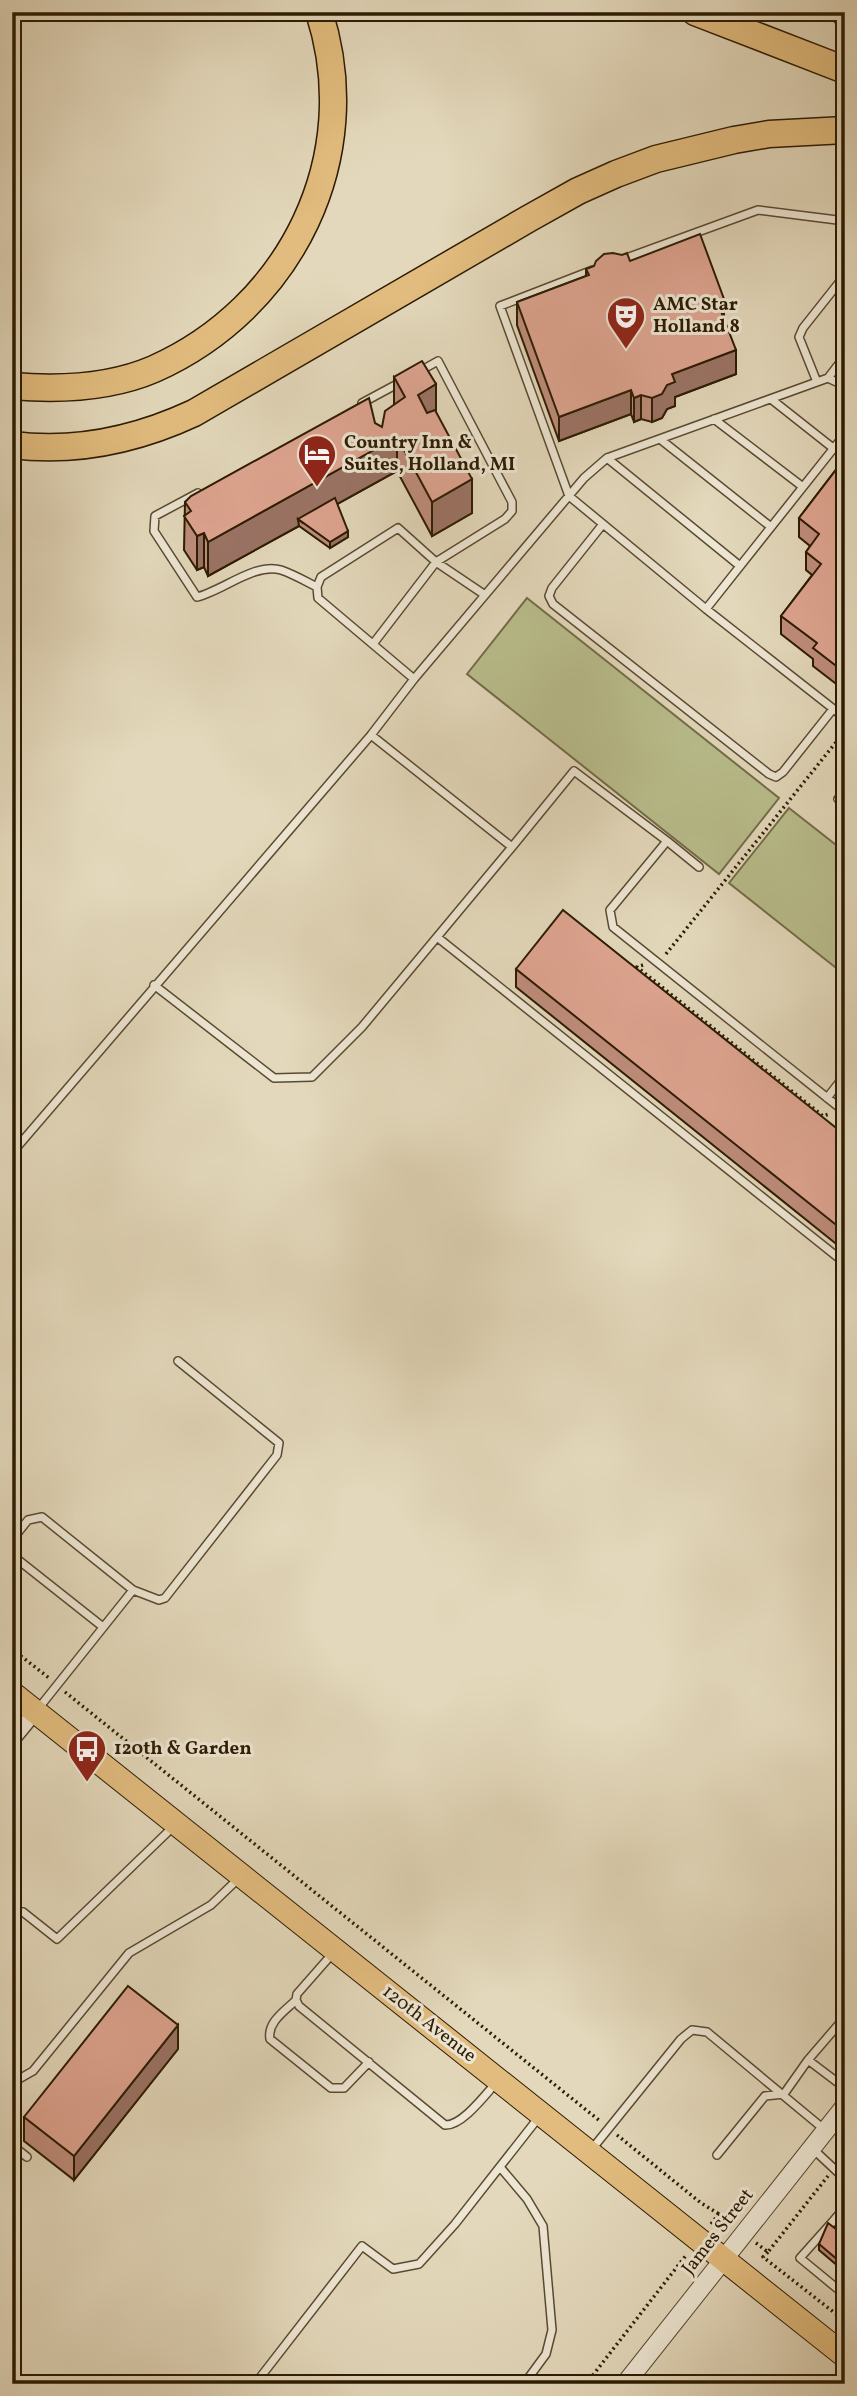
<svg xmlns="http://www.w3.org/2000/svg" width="857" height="2396" viewBox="0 0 857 2396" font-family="Vollkorn,serif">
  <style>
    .green { fill: #b9bd8c; stroke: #726c48; stroke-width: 2 }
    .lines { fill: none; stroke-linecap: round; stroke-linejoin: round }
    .service-casing { stroke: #5a4a31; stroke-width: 10 }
    .minor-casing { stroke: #5a4a31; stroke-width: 17 }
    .tertiary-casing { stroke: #5a4a31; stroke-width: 20 }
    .primary-casing { stroke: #2c1b03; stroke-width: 25 }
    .motorway-casing { stroke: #2c1b03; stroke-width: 29 }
    .path { stroke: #2c1b03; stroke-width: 3.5; stroke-dasharray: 2 3.5; stroke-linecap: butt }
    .service { stroke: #ede6d3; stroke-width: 7 }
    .minor { stroke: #ede6d3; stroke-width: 14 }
    .tertiary { stroke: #ede6d3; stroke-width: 18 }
    .primary { stroke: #e2bc7e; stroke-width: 23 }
    .motorway { stroke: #e2bc7e; stroke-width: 26 }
    .wall { fill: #bf8d7c; stroke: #2c1b03; stroke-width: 2 }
    .shaded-wall { fill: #9b7365; stroke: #2c1b03; stroke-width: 2 }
    .building { fill: #dea490; stroke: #2c1b03; stroke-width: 2 }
    .labels { text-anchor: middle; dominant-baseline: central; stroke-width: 6; stroke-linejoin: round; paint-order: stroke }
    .poi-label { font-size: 19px; font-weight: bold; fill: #2c1b03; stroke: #ede6d3; text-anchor: start }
    .street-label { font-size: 19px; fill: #2c1b03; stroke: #ede6d3 }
  </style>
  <rect width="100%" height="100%" fill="#e3d8bb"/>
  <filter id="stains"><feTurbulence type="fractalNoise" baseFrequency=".00286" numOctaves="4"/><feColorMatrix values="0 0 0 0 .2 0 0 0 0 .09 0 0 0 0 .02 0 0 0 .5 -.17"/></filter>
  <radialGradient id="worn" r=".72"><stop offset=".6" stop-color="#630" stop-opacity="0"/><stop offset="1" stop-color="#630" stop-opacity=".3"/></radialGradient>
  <path class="green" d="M 527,598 L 779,798 L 719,874 L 467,674 Z
    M 789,808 L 845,852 L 845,975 L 729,883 Z"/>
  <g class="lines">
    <g class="service-casing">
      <path id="service" d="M 621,260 L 758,210 L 845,221
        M 593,270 L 500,306 L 569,496 L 706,609 L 845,718
        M 828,378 L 845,356
        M 817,382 L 799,337 L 803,328 L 845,275
        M 771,399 L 833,448
        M 362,403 L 401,382
        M 714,419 L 803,487
        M 660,439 L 771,527
        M 607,458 L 740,566
        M 198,493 L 155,516 L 154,531 L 197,597 C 222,591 256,562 281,570 C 293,574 305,581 317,587
        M 603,524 L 552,588 L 549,596 L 553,604 L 769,774 L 776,777 L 783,772 L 833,709
        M 706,609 L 845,434
        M 373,644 L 436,562 L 505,519 L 512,511 L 512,502 L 438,361 L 420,371
        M 414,679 L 318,598 L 317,587 L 321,577 L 398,528 L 436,562 L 485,595
        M 371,735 L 512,847 L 574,771 L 667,841 L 610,910 L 613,927 L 845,1112
        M 838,799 L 845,804
        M 667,841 L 699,867
        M 437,937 L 512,847
        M 154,985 L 274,1078 L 312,1077 L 362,1027 L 437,937 L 845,1263
        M 827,1098 L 845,1075
        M 12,1153 L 371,735 L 414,679 L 584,478 L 607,458 L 828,378 L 845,386
        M 12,1540 L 28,1520 L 42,1517 L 133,1590
        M 12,1555 L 103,1627
        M 38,1709 L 133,1590 L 159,1600 L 165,1598 L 277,1455 L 279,1443 L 178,1361
        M 23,1912 L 57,1939 L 173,1827
        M 333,1953 L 297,1994 L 296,2000 L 299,2006 L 445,2125 C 462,2126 485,2095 496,2083
        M 296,2000 C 285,2011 267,2022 270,2039 L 331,2088 L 344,2088 L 369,2062
        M 808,2060 L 845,2088
        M 12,2083 L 33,2071 L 129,1953 L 211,1905 L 238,1879
        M 12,2145 L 27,2157
        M 812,2148 L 845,2179
        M 592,2149 L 681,2039 L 692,2030 L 707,2032 L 825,2130
        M 717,2155 L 765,2096 L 784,2094 L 808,2060 L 845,2017
        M 500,2167 L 527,2199 L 543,2226 L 552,2330 L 546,2354 L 524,2384
        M 845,2207 L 834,2220 L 845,2229
        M 834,2220 L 800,2258 L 845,2295
        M 255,2384 L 362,2246 L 393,2269 L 419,2264 L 455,2224 L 539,2117"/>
    </g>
    <g class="minor-casing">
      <path id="minor" d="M 12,1740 L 35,1712"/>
    </g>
    <g class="tertiary-casing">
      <path id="tertiary" d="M 625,2384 L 845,2106"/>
    </g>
    <g class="primary-casing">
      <path id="primary" d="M 12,1693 L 845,2356"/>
    </g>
    <g class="motorway-casing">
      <path id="motorway" d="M 695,12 L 845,70
        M 844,12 L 845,13
        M 12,386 C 59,390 110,388 154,369 C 291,308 366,157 319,12
        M 12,445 C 76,453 136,440 194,413 L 528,219 L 578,191 L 616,174 L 656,159 L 734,140 L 769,134 L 845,130"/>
    </g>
    <path class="path" d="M 666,954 L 845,731
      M 643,965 L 637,967 L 823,1116 L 829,1114
      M 12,1649 L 49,1678
      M 65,1692 L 600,2121
      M 617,2135 L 701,2203 L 719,2214
      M 711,2224 L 719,2214 L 731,2223
      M 756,2243 L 768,2252 L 828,2176
      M 768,2252 L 763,2257 L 845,2321
      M 586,2384 L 687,2254"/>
    <use href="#service" class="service"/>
    <use href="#minor" class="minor"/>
    <use href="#tertiary" class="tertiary"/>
    <use href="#primary" class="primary"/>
    <use href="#motorway" class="motorway"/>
  </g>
  <path class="wall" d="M 630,261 L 724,319 L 736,374 L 675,397 L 675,406 L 667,409 L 662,418 L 652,422 L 641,419 L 634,422 L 631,414 L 559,441 L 517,325 L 517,302 L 586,276 L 586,269 Z
    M 394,377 L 436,413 L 472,513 L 432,536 L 397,471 L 337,504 L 348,537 L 330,548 L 299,526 L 208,576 L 204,567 L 197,570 L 184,550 L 185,502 L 375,423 L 382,427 L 394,405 Z
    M 845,446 L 844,690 L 813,666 L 813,659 L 781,634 L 781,616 L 812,575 L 806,570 L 806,552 L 810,546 L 799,537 L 799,518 L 841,463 L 841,451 Z
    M 516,969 L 845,1135 L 845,1251 L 516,987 Z
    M 178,2049 L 74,2180 L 24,2141 L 24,2117 Z
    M 845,2236 L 845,2272 L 819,2250 L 819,2244 Z"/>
  <path class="shaded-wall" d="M 724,299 L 724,323 L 717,301 Z
    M 736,350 L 736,374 L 675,397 L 675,406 L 667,409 L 662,418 L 652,422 L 652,398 L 672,374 Z
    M 436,384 L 436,418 L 418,429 L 418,395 Z
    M 631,390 L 631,414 L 559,441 L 559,417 Z
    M 641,395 L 641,419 L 634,422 L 634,398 Z
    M 397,437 L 397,471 L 303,523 L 298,519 L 299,526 L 208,576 L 208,542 Z
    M 472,479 L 472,513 L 432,536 L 432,502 Z
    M 348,531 L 348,537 L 330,548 L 330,542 Z
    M 204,533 L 204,567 L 197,570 L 197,536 Z
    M 178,2025 L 178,2049 L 74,2180 L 74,2156 Z"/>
  <path class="building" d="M 700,234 L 724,299 L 717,301 L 736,350 L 672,374 L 675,382 L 667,385 L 662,394 L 652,398 L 641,395 L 634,398 L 631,390 L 559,417 L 517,302 L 589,275 L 586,269 L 594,266 L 596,261 L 604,254 L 613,253 L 622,255 L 627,253 L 630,261 Z
    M 422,361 L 436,384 L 418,395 L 427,413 L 435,410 L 472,479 L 432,502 L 397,437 L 208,542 L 204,533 L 197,536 L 184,516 L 191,511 L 185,502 L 191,496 L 369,398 L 375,423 L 382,427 L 385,411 L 405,397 L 394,377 Z
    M 845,446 L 845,457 L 841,451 Z
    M 845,458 L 845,671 L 844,672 L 813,648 L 817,643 L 781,616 L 821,564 L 806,552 L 819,534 L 799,518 Z
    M 335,498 L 348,531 L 330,542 L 298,519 Z
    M 563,910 L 845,1135 L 845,1232 L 516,969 Z
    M 128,1986 L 178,2025 L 74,2156 L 24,2117 Z
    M 828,2223 L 845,2236 L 845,2266 L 819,2244 Z"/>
  <defs>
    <g id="theatre-pin" transform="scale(2.0125)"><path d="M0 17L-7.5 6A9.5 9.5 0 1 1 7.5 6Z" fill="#8f2418" stroke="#ede6d3"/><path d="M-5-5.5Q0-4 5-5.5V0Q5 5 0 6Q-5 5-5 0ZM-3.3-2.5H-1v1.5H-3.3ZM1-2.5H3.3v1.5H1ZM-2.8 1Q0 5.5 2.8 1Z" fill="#fff"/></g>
    <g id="hotel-pin" transform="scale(2.0125)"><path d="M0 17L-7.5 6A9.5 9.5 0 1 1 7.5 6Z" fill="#8f2418" stroke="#ede6d3"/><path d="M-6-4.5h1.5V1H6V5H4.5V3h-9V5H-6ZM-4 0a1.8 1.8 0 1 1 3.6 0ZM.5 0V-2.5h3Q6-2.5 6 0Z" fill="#fff"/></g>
    <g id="bus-pin" transform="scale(2.0125)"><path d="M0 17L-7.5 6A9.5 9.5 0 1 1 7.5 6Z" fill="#8f2418" stroke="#ede6d3"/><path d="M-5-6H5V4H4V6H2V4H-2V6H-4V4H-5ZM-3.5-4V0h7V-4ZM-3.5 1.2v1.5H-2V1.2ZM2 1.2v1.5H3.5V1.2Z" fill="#fff"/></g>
  </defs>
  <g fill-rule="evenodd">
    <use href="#theatre-pin" x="626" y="316"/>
    <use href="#hotel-pin" x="317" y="454"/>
    <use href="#bus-pin" x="87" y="1749"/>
  </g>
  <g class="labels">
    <g class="poi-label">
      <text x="653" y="305">AMC Star<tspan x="653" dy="22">Holland 8</tspan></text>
      <text x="344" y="443">Country Inn &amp;<tspan x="344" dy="22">Suites, Holland, MI</tspan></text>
      <text x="114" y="1749">120th &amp; Garden</text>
    </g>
    <g class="street-label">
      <text transform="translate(429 2024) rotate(38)">120th Avenue</text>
      <text transform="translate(718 2232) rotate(-52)">James Street</text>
    </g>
  </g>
  <rect width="857" height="2396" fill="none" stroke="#e3d8bb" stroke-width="42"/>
  <rect x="14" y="14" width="829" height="2368" fill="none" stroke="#2c1b03" stroke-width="3.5"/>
  <rect x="21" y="21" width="815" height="2354" fill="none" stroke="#2c1b03" stroke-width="2"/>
  <rect width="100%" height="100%" filter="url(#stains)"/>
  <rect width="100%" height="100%" fill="url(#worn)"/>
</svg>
